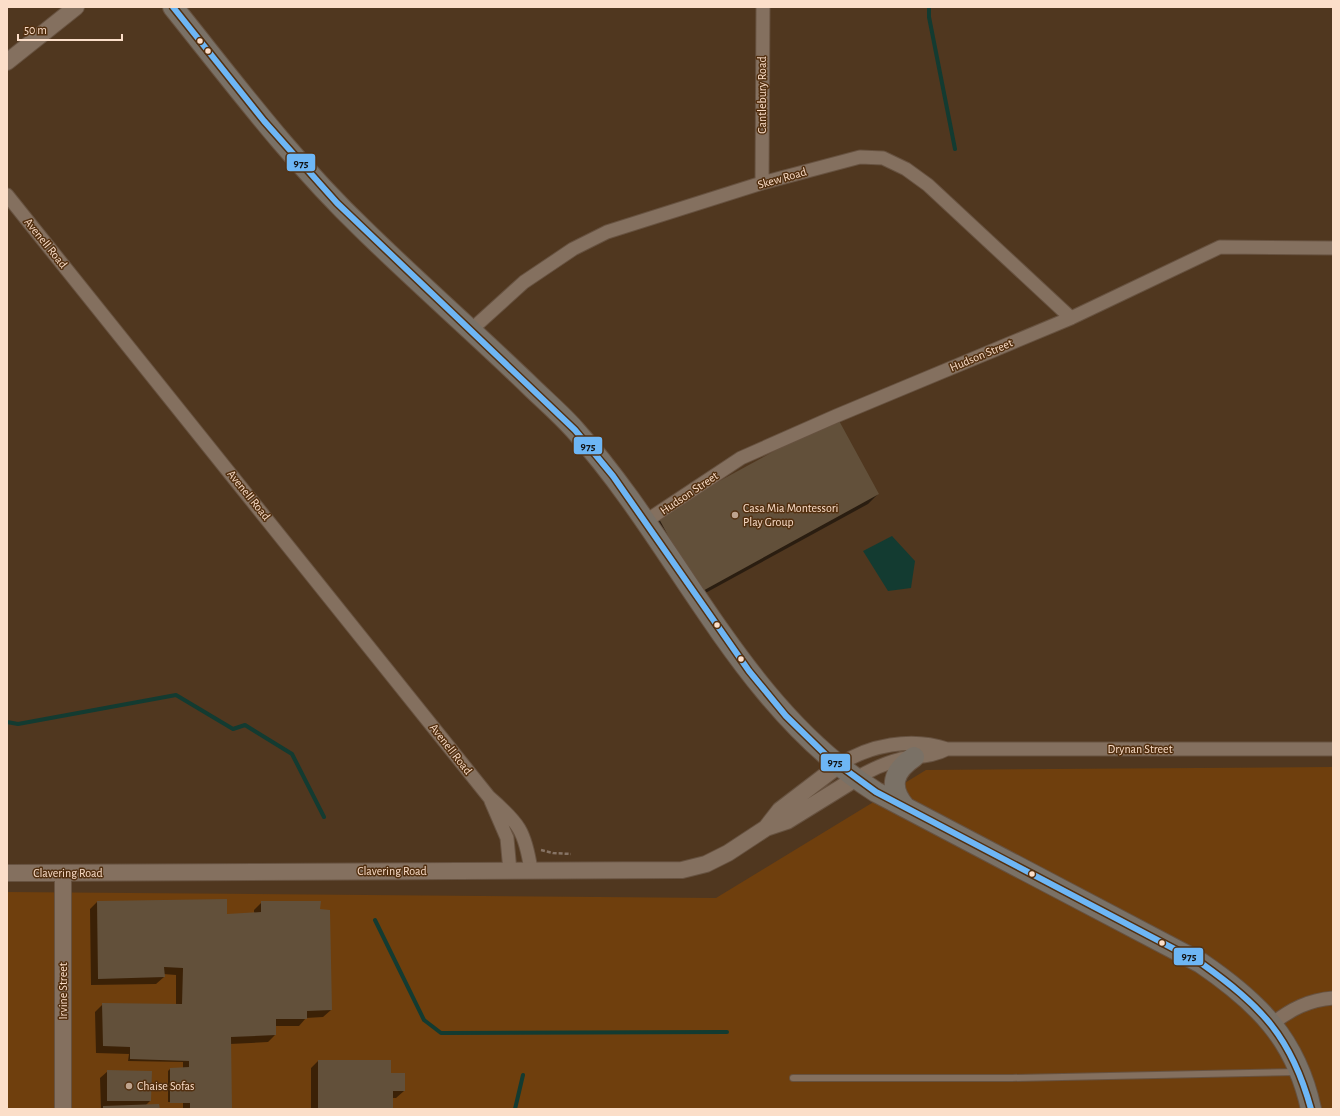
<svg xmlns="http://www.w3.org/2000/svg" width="1340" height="1116" viewBox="0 0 1340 1116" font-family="'Alegreya Sans',sans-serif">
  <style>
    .built { fill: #6f3f0d }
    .water { fill: #133b31 }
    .shadow { fill: #0007 }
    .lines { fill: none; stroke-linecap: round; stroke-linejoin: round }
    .stream { stroke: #133b31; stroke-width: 4 }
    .building { fill: #62503a }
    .service-casing { stroke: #675240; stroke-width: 8 }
    .minor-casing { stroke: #675240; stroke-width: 15 }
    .tertiary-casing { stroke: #675240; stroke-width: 18 }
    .primary-casing { stroke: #675240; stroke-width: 22 }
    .path { stroke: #867364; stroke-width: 2.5; stroke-dasharray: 4 2; stroke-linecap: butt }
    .service { stroke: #84705f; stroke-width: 6 }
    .minor { stroke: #84705f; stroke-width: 13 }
    .tertiary { stroke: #84705f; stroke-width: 16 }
    .primary { stroke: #7a7166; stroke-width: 20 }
    .bus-1-casing { stroke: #533010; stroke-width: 9 }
    .bus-1 { stroke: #6db6f5; stroke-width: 6 }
    .bus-dot { fill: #fbdec9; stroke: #533010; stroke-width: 1.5 }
    .poi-dot { fill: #bfa48e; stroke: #533010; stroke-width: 1.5 }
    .labels { text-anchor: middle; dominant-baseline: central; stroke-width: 3; stroke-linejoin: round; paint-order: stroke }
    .street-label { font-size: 12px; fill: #fbdec9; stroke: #533010 }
    .poi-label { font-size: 12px; fill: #fbdec9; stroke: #533010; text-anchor: start }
    .line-badge { stroke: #533010; stroke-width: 1.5 }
    .pale-badge-label { font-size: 11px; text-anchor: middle; font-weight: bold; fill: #111 }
  </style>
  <rect width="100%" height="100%" fill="#50371f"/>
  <path class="built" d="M 1333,767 L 1333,1109 L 7,1109 L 7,892 L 716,898 L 926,770 Z"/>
  <path class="water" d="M 892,536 L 915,561 L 911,588 L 888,591 L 863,551 Z"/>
  <path class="shadow" d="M 878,494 L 868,504 L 689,602 L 648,526 L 657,516 Z
    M 97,902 L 226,915 L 254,913 L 254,910 L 262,902 L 319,910 L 331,1010 L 323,1017 L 306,1018 L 299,1026 L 275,1026 L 275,1035 L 268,1042 L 230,1044 L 231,1109 L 183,1109 L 183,1104 L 168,1104 L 183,1104 L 183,1102 L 168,1102 L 168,1071 L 170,1069 L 183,1068 L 183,1062 L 128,1061 L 129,1054 L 96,1053 L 95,1012 L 103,1004 L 176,1005 L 176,975 L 163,974 L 164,977 L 156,984 L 91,985 L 90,909 Z
    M 318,1061 L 390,1074 L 404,1091 L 396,1098 L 392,1098 L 392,1109 L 311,1109 L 311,1068 Z
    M 108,1071 L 150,1101 L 146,1105 L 159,1109 L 101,1109 L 100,1078 Z"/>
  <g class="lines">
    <path class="stream" d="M 929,7 L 929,17 L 955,149
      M 7,722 L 18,724 L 176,695 L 233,729 L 245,725 L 292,754 L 324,817
      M 375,920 L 424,1020 L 441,1033 L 727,1032
      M 515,1109 L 523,1075"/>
  </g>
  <path class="building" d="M 837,417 L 879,494 L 699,593 L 657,515 Z
    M 227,899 L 227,914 L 261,912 L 261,901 L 321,901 L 320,909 L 330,910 L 332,1010 L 307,1011 L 307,1019 L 276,1019 L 276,1035 L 231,1037 L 232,1109 L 190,1109 L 190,1103 L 170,1103 L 170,1068 L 189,1067 L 189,1061 L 130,1059 L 130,1047 L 103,1046 L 102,1003 L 182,1004 L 183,968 L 164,967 L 165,977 L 98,979 L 97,901 Z
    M 318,1060 L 391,1060 L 391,1073 L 405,1073 L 405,1091 L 393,1091 L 393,1109 L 318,1109 Z
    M 107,1070 L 152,1071 L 151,1101 L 107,1101 Z
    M 159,1104 L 160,1109 L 103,1109 L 103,1106 Z"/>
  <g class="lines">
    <g class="service-casing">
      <path id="service" d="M 793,1078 L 1012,1078 L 1297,1072"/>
    </g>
    <g class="minor-casing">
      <path id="minor" d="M 762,183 L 763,7
        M 7,195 L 489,797 C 519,823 525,831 531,870
        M 471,330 L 524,282 L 573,249 L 607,232 L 762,183 L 860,157 L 883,158 L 906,169 L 928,185 L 1071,318
        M 646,521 L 741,458 L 836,416 L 1071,318 L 1220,247 L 1333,248
        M 839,765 C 869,745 911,737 947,749 L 1333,749
        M 855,779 C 870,770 885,763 901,759 C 918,756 932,757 947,749
        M 491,801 L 507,838 L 510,871
        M 1272,1024 C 1291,1009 1309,1000 1333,998"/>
    </g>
    <g class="tertiary-casing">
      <path id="tertiary" d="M 7,62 L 76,7
        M 766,828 L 780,810 L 839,765
        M 7,873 L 682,870 L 706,864 L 728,853 L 766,828 L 787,821 L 855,779
        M 63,873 L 63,1109"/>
    </g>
    <g class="primary-casing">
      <path id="primary" d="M 173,7 C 234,83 292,161 363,229 C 416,281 472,330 526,382 C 542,398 560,413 575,430 C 680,547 740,706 876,792 L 1201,963 C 1258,1002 1296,1039 1311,1109
        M 905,807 C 888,787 893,771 914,757"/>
    </g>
    <path class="path" d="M 541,850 L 553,853 L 571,854"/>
    <use href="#service" class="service"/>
    <use href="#minor" class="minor"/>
    <use href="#tertiary" class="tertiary"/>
    <use href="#primary" class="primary"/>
    <g class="bus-1-casing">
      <path id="bus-1" d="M 173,7 L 264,121 L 337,203 L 575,430 L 613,476 L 749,671 L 786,716 L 828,757 L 876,792 L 1201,963 C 1261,1006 1291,1036 1311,1109"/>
    </g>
    <use href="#bus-1" class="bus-1"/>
  </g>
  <g class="bus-dot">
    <circle cx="200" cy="41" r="3.5"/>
    <circle cx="208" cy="51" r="3.5"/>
    <circle cx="717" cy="625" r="3.5"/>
    <circle cx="741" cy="659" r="3.5"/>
    <circle cx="1032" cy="874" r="3.5"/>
    <circle cx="1162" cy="943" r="3.5"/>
  </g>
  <g class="poi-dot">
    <circle cx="735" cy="515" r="4"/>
    <circle cx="129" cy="1086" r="4"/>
  </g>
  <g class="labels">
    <g class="street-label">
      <text transform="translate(762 95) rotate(-90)">Cantlebury Road</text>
      <text transform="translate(782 178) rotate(-16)">Skew Road</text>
      <text transform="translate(46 243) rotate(51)">Avenell Road</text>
      <text transform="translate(981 355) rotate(-23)">Hudson Street</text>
      <text transform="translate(689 493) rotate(-34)">Hudson Street</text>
      <text transform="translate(249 495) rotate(51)">Avenell Road</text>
      <text transform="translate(451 749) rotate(52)">Avenell Road</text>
      <text x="1140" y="749">Drynan Street</text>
      <text x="392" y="871">Clavering Road</text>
      <text x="68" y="873">Clavering Road</text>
      <text transform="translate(63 991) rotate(-90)">Irvine Street</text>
    </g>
    <g class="poi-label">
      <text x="743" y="508">Casa Mia Montessori<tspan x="743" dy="14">Play Group</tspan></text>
      <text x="137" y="1086">Chaise Sofas</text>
    </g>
  </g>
  <g class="line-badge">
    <rect x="286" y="153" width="30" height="19" rx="4" fill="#6db6f5"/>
    <rect x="573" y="436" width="30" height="19" rx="4" fill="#6db6f5"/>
    <rect x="820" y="753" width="31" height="19" rx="4" fill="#6db6f5"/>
    <rect x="1173" y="947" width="31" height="19" rx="4" fill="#6db6f5"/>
  </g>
  <g class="pale-badge-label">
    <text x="301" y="167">975</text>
    <text x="588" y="450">975</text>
    <text x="835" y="766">975</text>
    <text x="1189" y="960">975</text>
  </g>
  <rect width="1340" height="1116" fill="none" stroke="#fbdec9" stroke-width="16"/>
  <path d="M18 34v6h104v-6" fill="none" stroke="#fbdec9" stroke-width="2"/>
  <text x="24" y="34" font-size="12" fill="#fbdec9" stroke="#533010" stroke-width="3" paint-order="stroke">50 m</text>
</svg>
